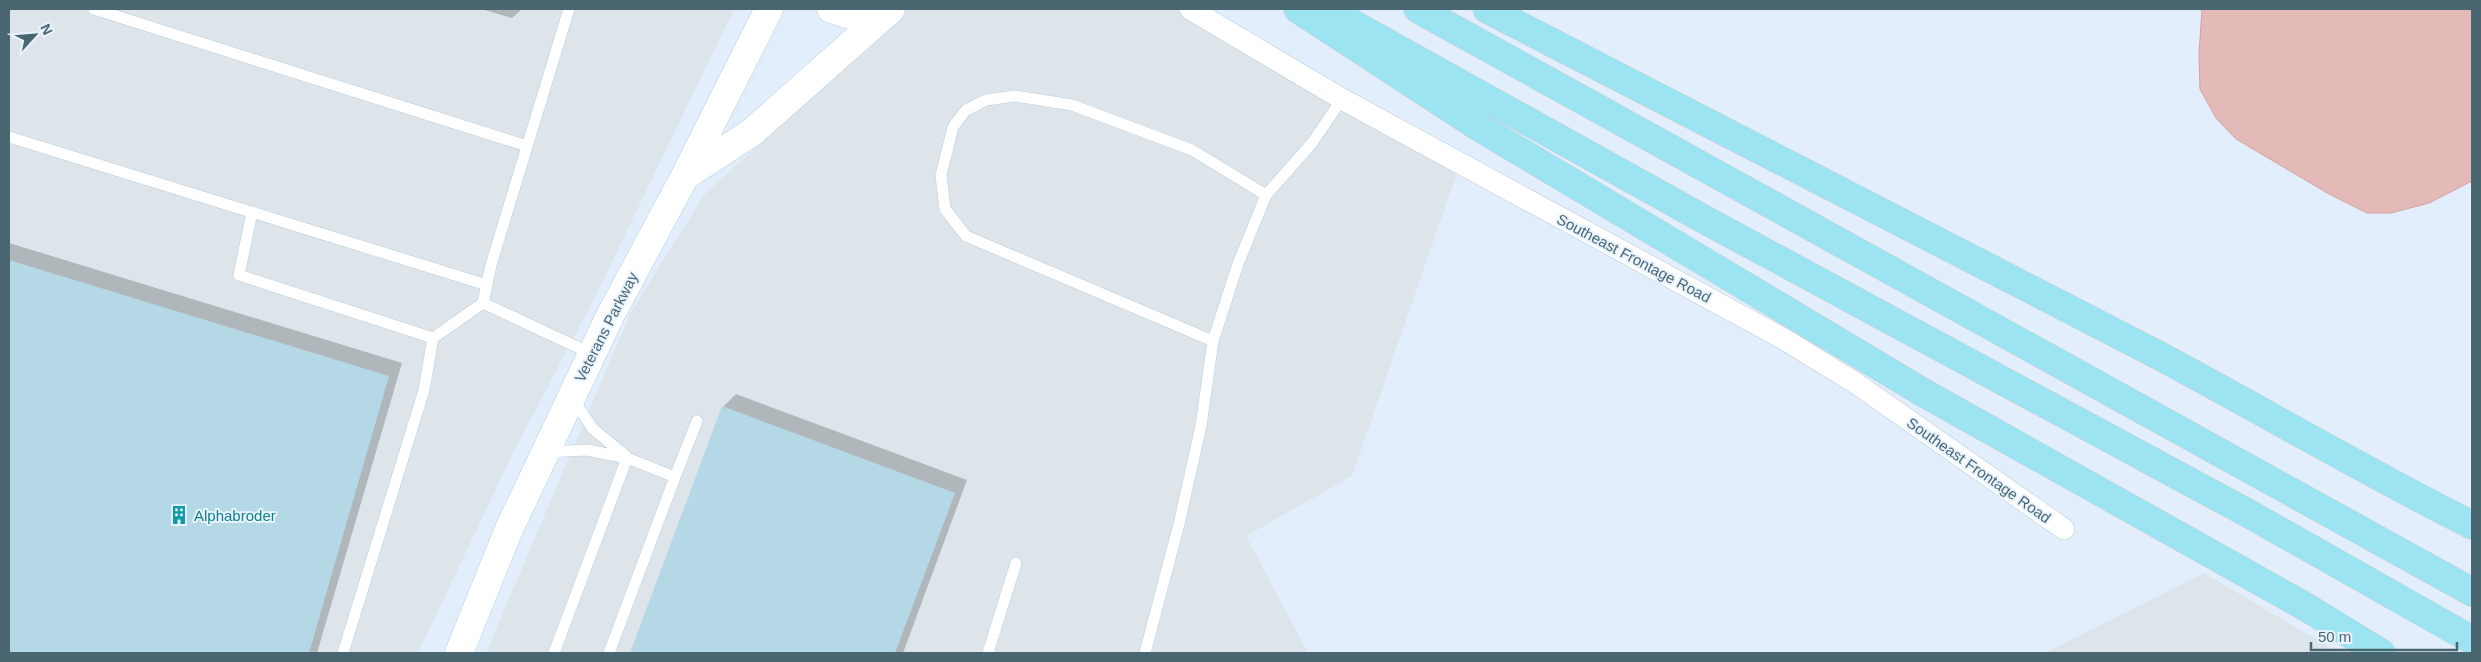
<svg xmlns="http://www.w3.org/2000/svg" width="2481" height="662" viewBox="0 0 2481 662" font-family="Arial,sans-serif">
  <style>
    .industrial { fill: #dde5ea }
    .water { fill: #e3bab8; stroke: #d4a29f }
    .shadow { fill: #0003 }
    .building { fill: #b5d8e7 }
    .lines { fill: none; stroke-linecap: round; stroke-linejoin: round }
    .service-casing { stroke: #bacdd9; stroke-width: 12 }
    .minor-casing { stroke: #bacdd9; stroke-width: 22 }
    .secondary-casing { stroke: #b8d0de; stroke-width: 29 }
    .motorway-casing { stroke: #c5ced2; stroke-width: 29 }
    .service { stroke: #fff; stroke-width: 11 }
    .minor { stroke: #fff; stroke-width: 21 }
    .secondary { stroke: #fff; stroke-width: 28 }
    .motorway { stroke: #9ce4f2; stroke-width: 28 }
    .labels { text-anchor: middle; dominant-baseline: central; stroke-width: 4; stroke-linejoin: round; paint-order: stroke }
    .street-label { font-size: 15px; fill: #4a6771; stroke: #e8f3fe }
    .culture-label { font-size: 15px; fill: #0d838f; stroke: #e8f3fe; text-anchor: start }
  </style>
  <rect width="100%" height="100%" fill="#e2eefb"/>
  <path class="industrial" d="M 9,9 L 734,9 L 595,297 L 515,449 L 418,653 L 9,653 Z
    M 906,9 L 1180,9 L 1458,170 L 1352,476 L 1246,536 L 1308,653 L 486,653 L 630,314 L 704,195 Z
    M 2204,573 L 2339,653 L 2045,653 Z"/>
  <path class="water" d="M 2202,9 L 2472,9 L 2472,181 L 2429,203 L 2391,213 L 2367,213 L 2329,194 L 2236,139 L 2216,118 L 2200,89 L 2199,54 Z"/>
  <path class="shadow" d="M 481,9 L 522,9 L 512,18 Z
    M 9,243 L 402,363 L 317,653 L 9,653 Z
    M 736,394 L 967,480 L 903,653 L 632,653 L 723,407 Z"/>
  <path class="building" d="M 9,260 L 389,376 L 309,653 L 9,653 Z
    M 722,406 L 955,493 L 895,653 L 630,653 Z"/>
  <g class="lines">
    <g class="service-casing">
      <path id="service" d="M 94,9 L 527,146
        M 569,9 L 491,265 L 483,303 L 592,354
        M 9,137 L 487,285
        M 252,212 L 239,275 L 433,338 L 483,303
        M 1213,341 L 966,236 L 945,209 L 941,175 L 953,127 L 966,110 L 986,100 L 1015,96 L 1072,105 L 1192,150 L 1266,195
        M 573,399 L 593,429 L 626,456
        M 547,452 L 587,450 L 627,458 L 675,477 L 697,421
        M 343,653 L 424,390 L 433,338
        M 554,653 L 627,458
        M 609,653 L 675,477
        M 988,653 L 1016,563
        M 1145,653 L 1179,524 L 1201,426 L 1213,341 L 1238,264 L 1266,195 L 1312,143 L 1342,99"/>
    </g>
    <g class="minor-casing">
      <path id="minor" d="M 1190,9 L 1342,99 L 1782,338 L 1857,384 L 2064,529"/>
    </g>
    <g class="secondary-casing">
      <path id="secondary" d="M 831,9 L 850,15 L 871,9
        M 688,174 L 751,133 L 891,9
        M 459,653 L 509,529 L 609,318 L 686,174 L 769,9"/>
    </g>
    <g class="motorway-casing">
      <path id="motorway" d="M 1298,9 L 1479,127 L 1924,393 L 2306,607 L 2381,653
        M 1326,9 L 1709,222 L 2253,516 L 2472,640
        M 1418,9 L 2472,592
        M 1487,9 C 1711,123 1935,238 2158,355 C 2263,411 2366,472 2472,525"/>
    </g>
    <use href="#service" class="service"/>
    <use href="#minor" class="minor"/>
    <use href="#secondary" class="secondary"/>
    <use href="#motorway" class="motorway"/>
  </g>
  <defs>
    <g id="building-bare" transform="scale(1.5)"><path d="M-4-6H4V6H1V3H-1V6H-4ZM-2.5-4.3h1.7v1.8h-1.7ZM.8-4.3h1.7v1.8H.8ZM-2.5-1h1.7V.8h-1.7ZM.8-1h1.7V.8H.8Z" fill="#0f9aa8" stroke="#e8f3fe" stroke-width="2.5" paint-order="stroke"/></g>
  </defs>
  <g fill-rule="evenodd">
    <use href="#building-bare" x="179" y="515"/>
  </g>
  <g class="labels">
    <g class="street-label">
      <text transform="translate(1634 258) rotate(28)">Southeast Frontage Road</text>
      <text transform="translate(606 327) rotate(-63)">Veterans Parkway</text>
      <text transform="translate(1979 470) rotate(35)">Southeast Frontage Road</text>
    </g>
    <g class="culture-label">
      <text x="194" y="515">Alphabroder</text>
    </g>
  </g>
  <rect width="2481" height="662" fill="none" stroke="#4a6771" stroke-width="20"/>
  <g transform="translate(35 35) rotate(64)" stroke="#e8f3fe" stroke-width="4" paint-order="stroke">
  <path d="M0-4L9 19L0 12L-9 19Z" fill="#4a6771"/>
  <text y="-8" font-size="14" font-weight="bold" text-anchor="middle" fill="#4a6771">N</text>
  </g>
  <path d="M2311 642v8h146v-8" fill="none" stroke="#4a6771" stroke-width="2.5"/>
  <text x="2318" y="642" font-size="15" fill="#4a6771" stroke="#e8f3fe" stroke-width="4" paint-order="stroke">50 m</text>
</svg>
